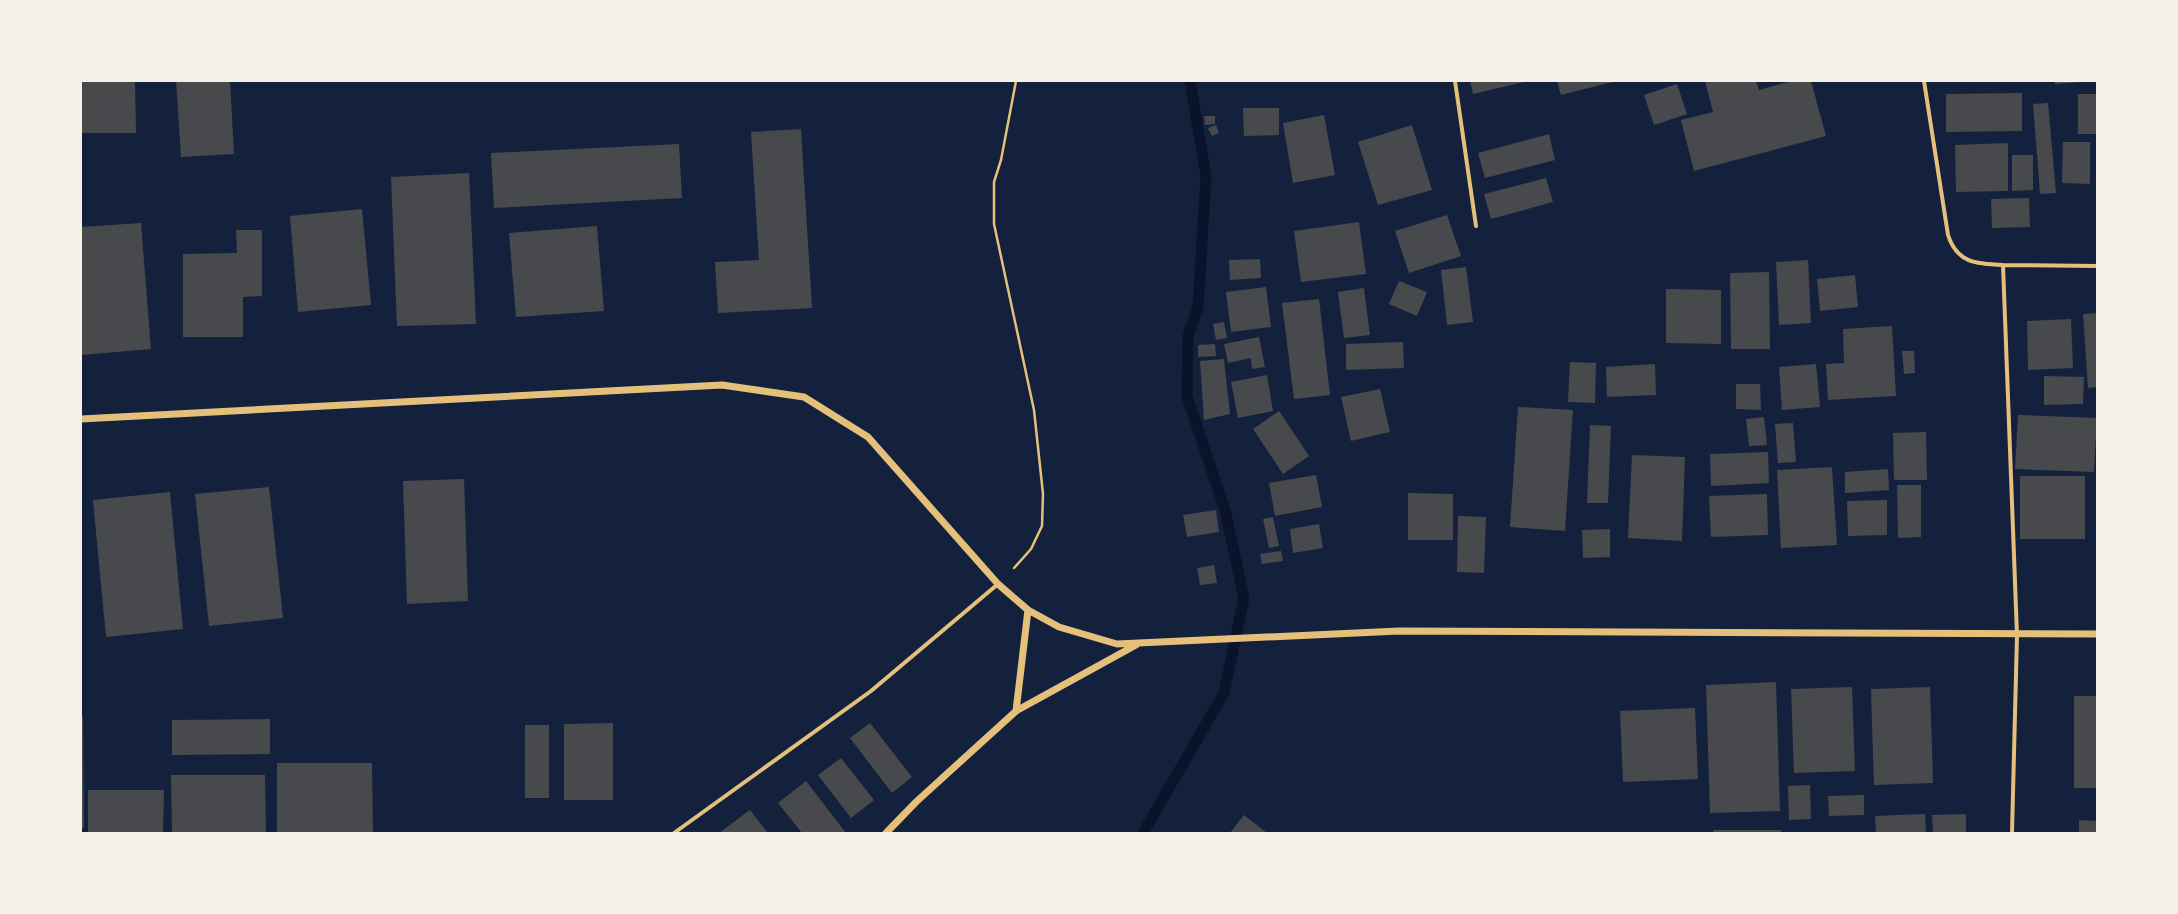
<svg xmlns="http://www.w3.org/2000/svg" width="2178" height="914" viewBox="0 0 2178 914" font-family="Merriweather,serif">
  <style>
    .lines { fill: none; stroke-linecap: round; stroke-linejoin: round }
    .stream { stroke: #0b132b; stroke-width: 11 }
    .building { fill: #48494c }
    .path { stroke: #e5c07b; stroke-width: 2.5 }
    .minor { stroke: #e5c07b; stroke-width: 4 }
    .tertiary { stroke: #e5c07b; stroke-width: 7 }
  </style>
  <rect width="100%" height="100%" fill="#14213d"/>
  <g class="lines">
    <path class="stream" d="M 1143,833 L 1224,693 L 1244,598 L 1225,510 L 1187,396 L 1188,336 L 1198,307 L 1206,176 L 1190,81"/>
  </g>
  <path class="building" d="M 81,81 L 135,81 L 136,133 L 81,133 Z
    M 176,81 L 230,81 L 234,154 L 181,157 Z
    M 1470,81 L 1524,81 L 1524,82 L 1473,94 Z
    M 1557,81 L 1613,81 L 1613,82 L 1561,95 Z
    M 1705,81 L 1756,81 L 1759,90 L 1792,81 L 1811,81 L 1826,136 L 1694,171 L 1681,120 L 1713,112 Z
    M 2054,81 L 2081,81 L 2081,82 L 2055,84 Z
    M 1677,84 L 1687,114 L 1654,125 L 1644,95 Z
    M 2022,93 L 2022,131 L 1946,132 L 1946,94 Z
    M 2078,94 L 2097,94 L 2097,134 L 2078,134 Z
    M 2048,103 L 2056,193 L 2040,194 L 2033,104 Z
    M 1243,108 L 1279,108 L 1279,135 L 1244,136 Z
    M 1324,115 L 1335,175 L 1293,183 L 1283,123 Z
    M 1204,116 L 1215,116 L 1215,124 L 1205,125 Z
    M 1216,125 L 1219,133 L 1212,136 L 1208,128 Z
    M 1412,125 L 1432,190 L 1378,205 L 1358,142 Z
    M 801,129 L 812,308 L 718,313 L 715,262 L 759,260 L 751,132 Z
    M 1549,134 L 1555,160 L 1485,178 L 1478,153 Z
    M 2063,142 L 2090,142 L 2090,184 L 2062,183 Z
    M 2008,143 L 2008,191 L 1956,192 L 1955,145 Z
    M 679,144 L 682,198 L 494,208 L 491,153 Z
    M 2012,155 L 2033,155 L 2033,190 L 2012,191 Z
    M 469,173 L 476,324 L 397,326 L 391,177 Z
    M 1546,178 L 1553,202 L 1491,219 L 1484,194 Z
    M 2029,198 L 2030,227 L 1992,228 L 1991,199 Z
    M 362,209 L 371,305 L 298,312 L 290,216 Z
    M 1447,215 L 1461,256 L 1409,273 L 1395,231 Z
    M 1359,222 L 1366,274 L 1301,282 L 1294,231 Z
    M 141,223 L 151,349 L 81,355 L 81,227 Z
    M 597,226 L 604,311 L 516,317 L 509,233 Z
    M 236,230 L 262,230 L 262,296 L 243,297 L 243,337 L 183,337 L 183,254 L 237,253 Z
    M 1260,259 L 1261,278 L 1230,280 L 1229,260 Z
    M 1808,260 L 1811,323 L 1779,325 L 1776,262 Z
    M 1466,267 L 1473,322 L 1447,325 L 1441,270 Z
    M 1769,272 L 1770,349 L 1731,349 L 1730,273 Z
    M 1855,275 L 1858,307 L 1820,311 L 1817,279 Z
    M 1399,281 L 1427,292 L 1417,316 L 1389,304 Z
    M 1266,287 L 1271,327 L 1231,332 L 1226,292 Z
    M 1364,288 L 1370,335 L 1344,338 L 1338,292 Z
    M 1666,289 L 1721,290 L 1721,344 L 1666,343 Z
    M 1319,299 L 1330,395 L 1294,399 L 1282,303 Z
    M 2097,313 L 2097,387 L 2088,388 L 2083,314 Z
    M 2071,319 L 2073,368 L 2028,370 L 2027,321 Z
    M 1224,322 L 1227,338 L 1216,340 L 1213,324 Z
    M 1892,326 L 1896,396 L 1828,400 L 1826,364 L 1844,363 L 1843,329 Z
    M 1259,337 L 1265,367 L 1252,369 L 1251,358 L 1228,363 L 1224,344 Z
    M 1403,342 L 1404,368 L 1346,370 L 1346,344 Z
    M 1215,344 L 1216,356 L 1198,357 L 1198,345 Z
    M 1902,351 L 1914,351 L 1915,373 L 1904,374 Z
    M 1224,359 L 1230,414 L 1204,420 L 1200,361 Z
    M 1570,362 L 1596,363 L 1595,403 L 1568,402 Z
    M 1655,364 L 1656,395 L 1607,397 L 1606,367 Z
    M 1816,364 L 1820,407 L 1782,410 L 1779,367 Z
    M 1267,375 L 1273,411 L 1238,418 L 1231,382 Z
    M 2044,376 L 2084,377 L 2083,404 L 2044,405 Z
    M 1736,384 L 1760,384 L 1761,410 L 1736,409 Z
    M 1380,389 L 1390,432 L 1351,441 L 1341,397 Z
    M 1518,407 L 1573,410 L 1565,531 L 1510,527 Z
    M 1279,411 L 1309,456 L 1283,474 L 1253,429 Z
    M 2018,415 L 2097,418 L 2094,472 L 2015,469 Z
    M 1764,417 L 1767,445 L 1749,446 L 1746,419 Z
    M 1793,423 L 1796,462 L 1778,463 L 1775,424 Z
    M 1590,425 L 1611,426 L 1608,503 L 1587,503 Z
    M 1926,432 L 1927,480 L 1894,480 L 1893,433 Z
    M 1768,452 L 1769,483 L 1711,486 L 1710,454 Z
    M 1632,455 L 1685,457 L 1682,541 L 1628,538 Z
    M 1832,467 L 1837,545 L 1781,548 L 1777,470 Z
    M 1888,469 L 1889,490 L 1845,493 L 1845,472 Z
    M 1316,475 L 1322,507 L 1275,516 L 1269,483 Z
    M 2020,476 L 2085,476 L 2085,539 L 2020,539 Z
    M 464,479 L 468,601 L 407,604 L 403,481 Z
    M 1897,485 L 1921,485 L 1921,537 L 1898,538 Z
    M 269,487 L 283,618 L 209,626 L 195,494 Z
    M 170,492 L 183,629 L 106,637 L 93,500 Z
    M 1408,493 L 1453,494 L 1453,540 L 1408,540 Z
    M 1767,494 L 1768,535 L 1711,537 L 1709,496 Z
    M 1887,500 L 1887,535 L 1848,536 L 1847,501 Z
    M 1216,510 L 1219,532 L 1187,537 L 1183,515 Z
    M 1458,516 L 1486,517 L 1484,573 L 1457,572 Z
    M 1273,517 L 1279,546 L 1269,548 L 1263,519 Z
    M 1319,524 L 1323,548 L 1293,553 L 1290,529 Z
    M 1610,529 L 1610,557 L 1583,558 L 1582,530 Z
    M 1281,551 L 1283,561 L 1262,564 L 1260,554 Z
    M 1214,565 L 1217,583 L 1200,585 L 1197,568 Z
    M 1776,682 L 1780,811 L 1710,813 L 1706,685 Z
    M 1852,687 L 1855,771 L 1794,773 L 1791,689 Z
    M 1930,687 L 1933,783 L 1874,785 L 1871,689 Z
    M 2074,696 L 2097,696 L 2097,788 L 2074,788 Z
    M 1695,708 L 1698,779 L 1623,782 L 1620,711 Z
    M 81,717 L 83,717 L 84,828 L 81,828 Z
    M 270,719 L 270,754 L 172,755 L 172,720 Z
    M 613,723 L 613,800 L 564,800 L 564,724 Z
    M 870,723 L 912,777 L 892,793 L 850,738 Z
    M 525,725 L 549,725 L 549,798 L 525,798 Z
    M 841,758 L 874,800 L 851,818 L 818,775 Z
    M 277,763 L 372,763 L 373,833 L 277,833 Z
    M 171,775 L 265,775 L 266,833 L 172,833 Z
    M 806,781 L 846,833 L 802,833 L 778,803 Z
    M 1810,785 L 1811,819 L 1789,820 L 1788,786 Z
    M 88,790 L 164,790 L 163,833 L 88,833 Z
    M 1864,795 L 1864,815 L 1829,816 L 1828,796 Z
    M 750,810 L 768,833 L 719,833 Z
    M 1925,814 L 1926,833 L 1876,833 L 1875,816 Z
    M 1966,814 L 1966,833 L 1933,833 L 1932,815 Z
    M 1244,815 L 1267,833 L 1230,833 Z
    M 2079,820 L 2097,821 L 2097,833 L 2079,833 Z
    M 1713,830 L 1781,830 L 1781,833 L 1714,833 Z"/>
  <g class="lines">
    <path class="path" d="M 1014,568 L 1031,549 L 1042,526 L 1043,494 L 1034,410 L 994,224 L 994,182 L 1001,160 L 1016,81"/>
    <path class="minor" d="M 1455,81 L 1476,226
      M 1924,81 L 1948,235 C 1957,263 1976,264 2003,265 L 2017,635 L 2012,833
      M 2003,265 L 2097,266
      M 674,833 L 871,691 L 998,584"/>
    <path class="tertiary" d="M 81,419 L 722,385 L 804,397 L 868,437 L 998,584 L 1028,610 L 1059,627 L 1117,644 L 1399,631 L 2097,634
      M 1016,711 L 1028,610
      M 886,833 L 916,802 L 1016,711 L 1136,645"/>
  </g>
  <rect width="2178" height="914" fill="none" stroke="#f6f1e7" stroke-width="164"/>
</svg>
